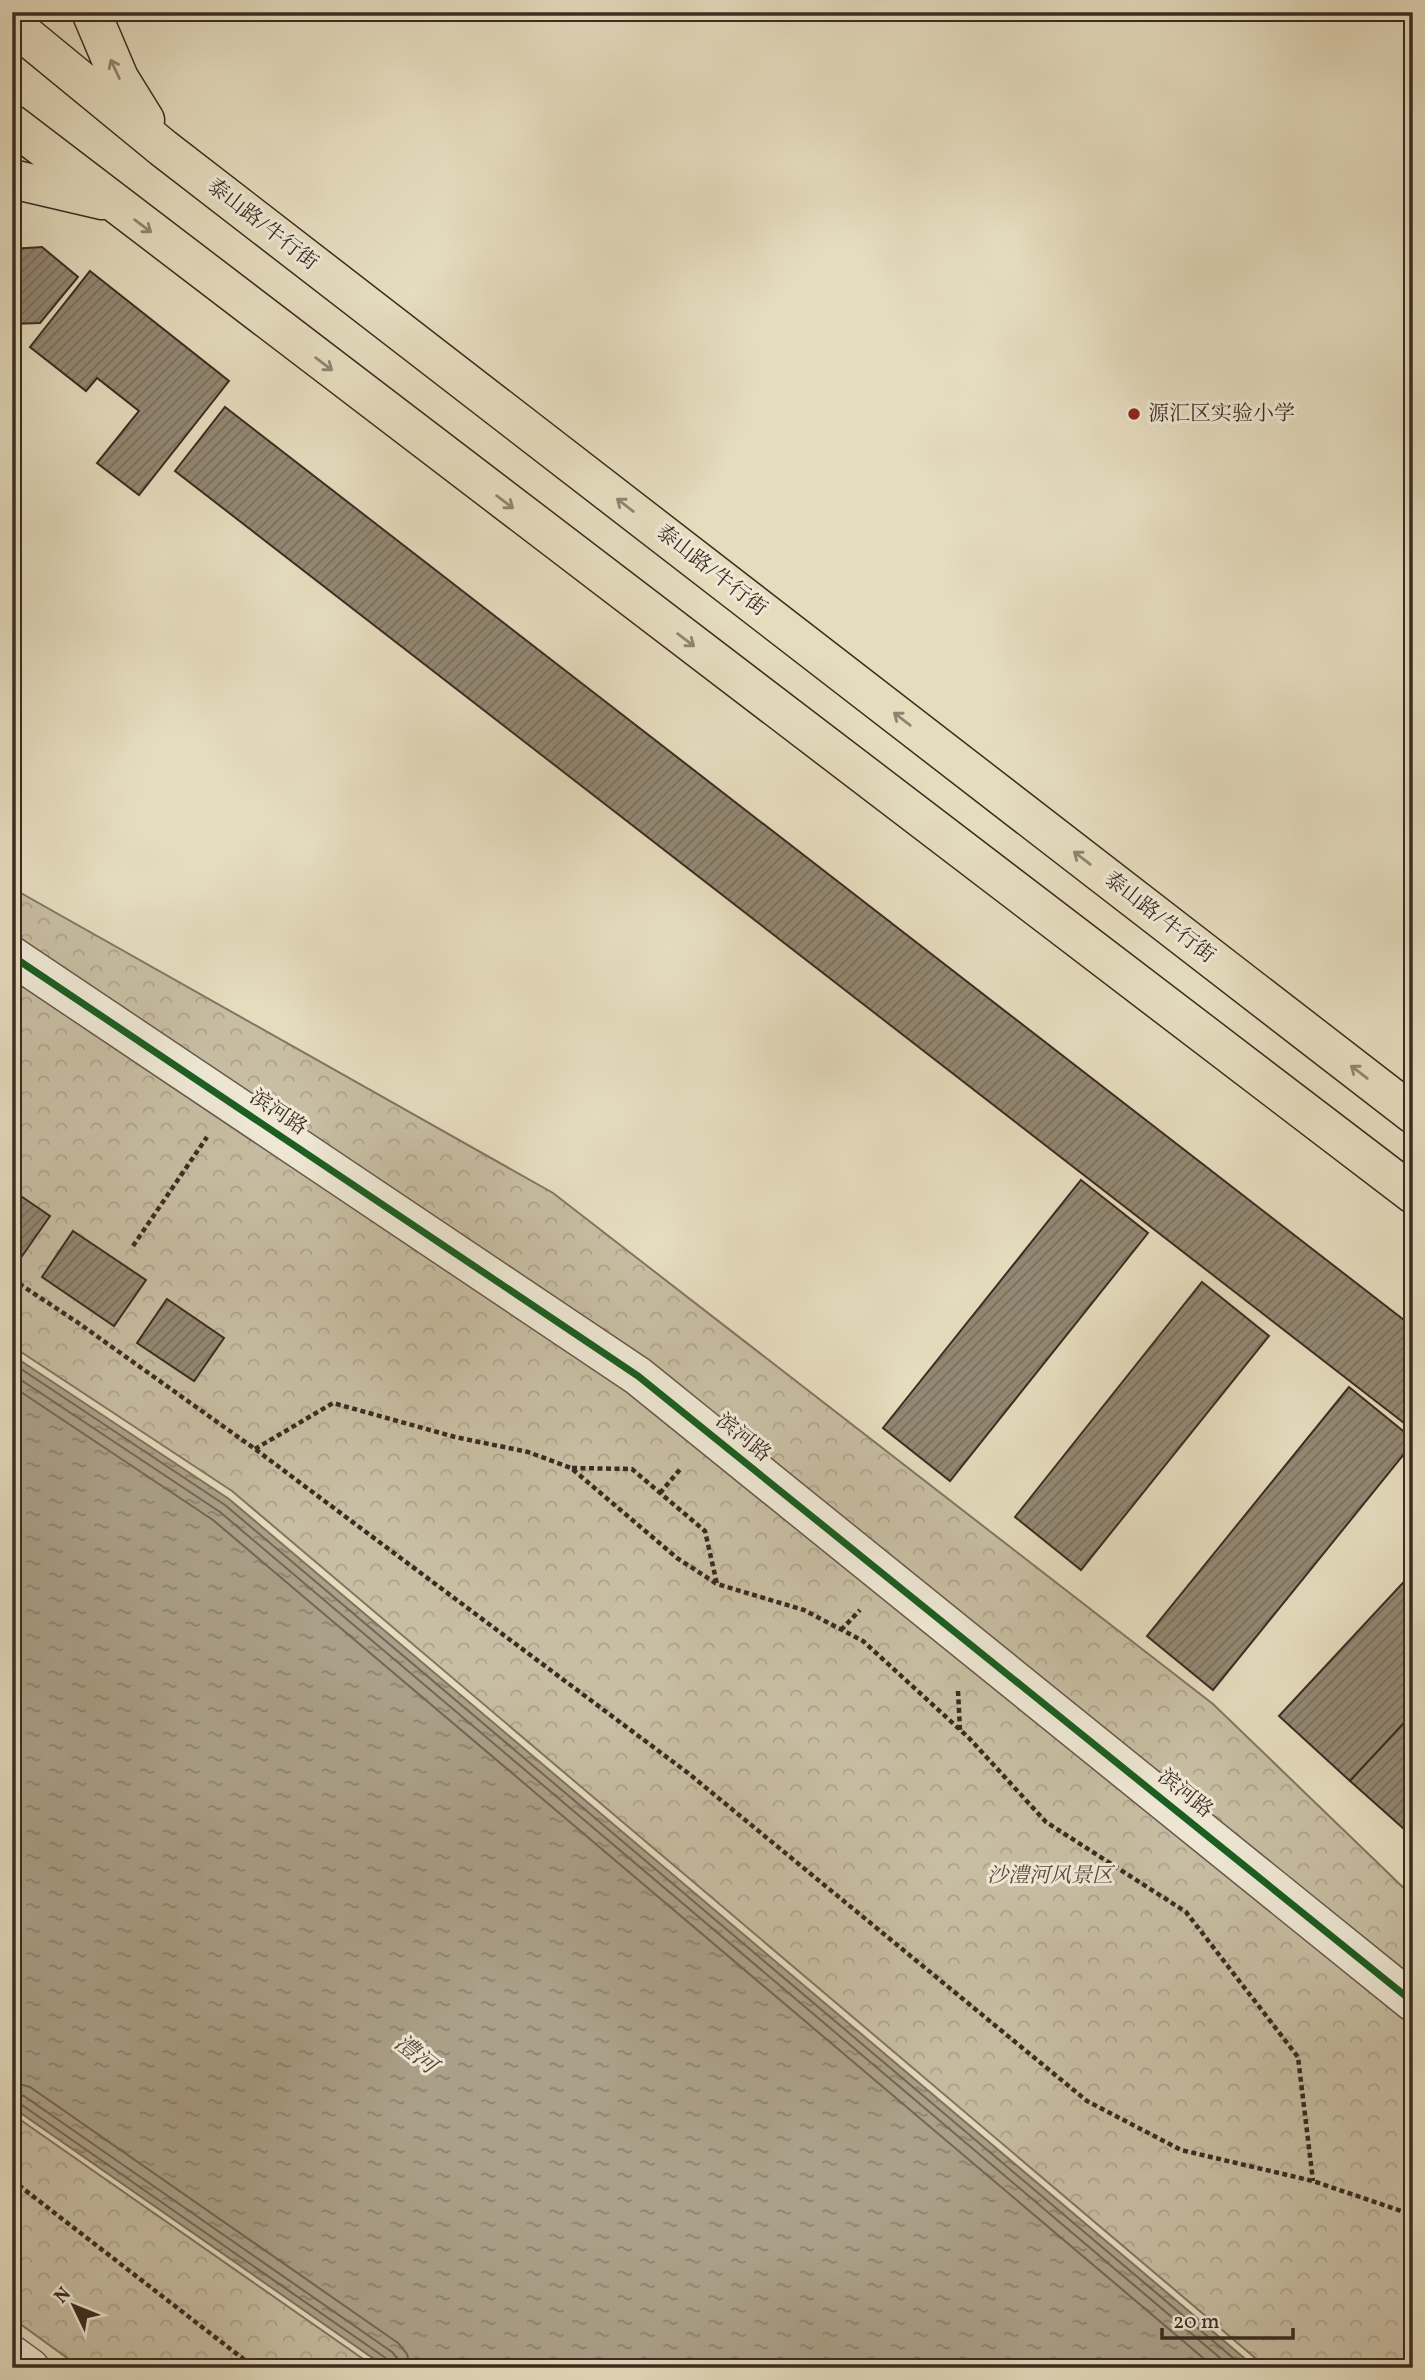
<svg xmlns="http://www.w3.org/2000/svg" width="1425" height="2380" viewBox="0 0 1425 2380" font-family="Vollkorn,'Noto Serif SC',serif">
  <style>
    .park { fill: url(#park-crowns); stroke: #827562; stroke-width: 2 }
    .water { fill: url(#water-ripples); stroke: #7e7260; stroke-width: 2 }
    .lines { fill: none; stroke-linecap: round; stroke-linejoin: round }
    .shore { stroke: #736656; stroke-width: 2 }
    .building { fill: url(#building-hatch); stroke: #3b2c22; stroke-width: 2 }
    .minor-casing { stroke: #665849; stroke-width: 41 }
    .major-casing { stroke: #3b2c22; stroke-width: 41 }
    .path { stroke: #3b2c22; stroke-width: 4.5; stroke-dasharray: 5 3.5; stroke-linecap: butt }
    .minor { stroke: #eee8d5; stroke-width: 38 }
    .major { stroke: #e5dcbe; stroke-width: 38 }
    .cycleway-casing { stroke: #eee8d5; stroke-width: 11 }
    .cycleway { stroke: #1b5e20; stroke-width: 7 }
    .oneway { stroke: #908470 }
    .poi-dot { fill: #8f2418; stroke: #eee8d5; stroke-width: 2.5 }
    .labels { text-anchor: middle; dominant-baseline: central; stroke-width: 6; stroke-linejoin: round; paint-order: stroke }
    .street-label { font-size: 21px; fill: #3b2c22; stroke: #eee8d5 }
    .poi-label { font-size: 21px; fill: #3b2c22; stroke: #eee8d5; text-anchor: start }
    .park-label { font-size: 21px; font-style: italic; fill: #57493c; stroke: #eee8d5 }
    .water-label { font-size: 23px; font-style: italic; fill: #57493c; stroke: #eee8d5 }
  </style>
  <defs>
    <pattern id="park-crowns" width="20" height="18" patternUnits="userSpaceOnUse" patternTransform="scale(1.75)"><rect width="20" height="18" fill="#c8bea3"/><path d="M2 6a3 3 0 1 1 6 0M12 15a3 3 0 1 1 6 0" fill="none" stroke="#ada38c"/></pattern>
    <pattern id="water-ripples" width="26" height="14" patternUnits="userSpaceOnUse" patternTransform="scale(1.75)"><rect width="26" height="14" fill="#aba089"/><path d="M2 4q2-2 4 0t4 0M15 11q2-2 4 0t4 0" fill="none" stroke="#8c8370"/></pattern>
    <pattern id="building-hatch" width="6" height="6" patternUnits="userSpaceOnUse" patternTransform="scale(1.75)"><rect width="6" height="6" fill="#938873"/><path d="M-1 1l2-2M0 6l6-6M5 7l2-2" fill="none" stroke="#796f5e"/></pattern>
  </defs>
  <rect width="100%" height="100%" fill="#e5dcbe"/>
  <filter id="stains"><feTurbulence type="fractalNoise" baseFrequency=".00286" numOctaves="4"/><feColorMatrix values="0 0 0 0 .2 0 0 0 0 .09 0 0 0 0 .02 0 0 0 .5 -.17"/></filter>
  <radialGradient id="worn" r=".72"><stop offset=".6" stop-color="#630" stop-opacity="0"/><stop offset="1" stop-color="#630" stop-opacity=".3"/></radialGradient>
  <path class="park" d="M 12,888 L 553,1193 L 1213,1704 L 1413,1897 L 1413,2368 L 1267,2368 L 232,1491 L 12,1346 Z
    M 12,2114 L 376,2368 L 81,2368 L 12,2318 Z"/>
  <path class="water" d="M 12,1355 L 229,1499 L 1256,2368 L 387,2368 L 12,2107 Z"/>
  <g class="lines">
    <path class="shore" d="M 12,1363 L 225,1505 L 1245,2368
      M 12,1374 L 220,1512 L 1232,2368
      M 12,1386 L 213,1520 L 1215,2368
      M 12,2082 L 30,2087 L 398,2343 L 407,2354 L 410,2368
      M 12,2093 L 24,2096 L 392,2352 L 398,2359 L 399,2368
      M 12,2102 L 19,2103 L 387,2359 L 390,2368"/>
  </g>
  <path class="building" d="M 42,247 L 78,277 L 40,323 L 12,324 L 12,249 Z
    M 90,271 L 229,381 L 139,495 L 97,463 L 139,411 L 97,378 L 86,391 L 30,347 Z
    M 225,407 L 1413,1327 L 1413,1430 L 175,471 Z
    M 1081,1180 L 1148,1233 L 950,1481 L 883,1428 Z
    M 12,1190 L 50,1216 L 20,1259 L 12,1254 Z
    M 73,1231 L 146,1280 L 114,1326 L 42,1277 Z
    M 1202,1282 L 1269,1336 L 1081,1570 L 1015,1517 Z
    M 167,1299 L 224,1338 L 194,1381 L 137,1343 Z
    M 1349,1387 L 1413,1439 L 1413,1443 L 1213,1690 L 1147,1636 Z
    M 1413,1572 L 1413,1713 L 1350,1781 L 1279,1716 Z
    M 1413,1713 L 1413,1837 L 1350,1781 Z"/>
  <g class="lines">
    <g class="minor-casing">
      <path id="minor" d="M 12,956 L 638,1376 L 1413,2002
        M 12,2355 L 30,2368"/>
    </g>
    <g class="major-casing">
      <path id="major" d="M 91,12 L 119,78 L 145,120
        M 12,24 L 163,148 L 1413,1114
        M 12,124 L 1413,1194
        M 12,179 L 102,200"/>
    </g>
    <path class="path" d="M 133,1246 L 207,1137
      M 12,1279 L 77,1322 L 255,1449 L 688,1773 L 1087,2101 L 1181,2150 L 1313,2181 L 1413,2215
      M 255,1449 L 333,1403 L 455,1437 L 528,1452 L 571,1468 L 677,1558 L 717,1584 L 804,1610 L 863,1641 L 968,1737 L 1046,1822 L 1186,1912 L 1298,2057 L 1313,2181
      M 572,1468 L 632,1469 L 705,1531 L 717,1584
      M 660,1493 L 682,1467
      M 841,1630 L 860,1610
      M 958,1691 L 960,1730
      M 12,2180 L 255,2368"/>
    <use href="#minor" class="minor"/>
    <use href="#major" class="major"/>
    <g class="cycleway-casing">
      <path id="cycleway" d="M 12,956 L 638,1376 L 1413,2002"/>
    </g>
    <use href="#cycleway" class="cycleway"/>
  </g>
  <defs><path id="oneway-shaft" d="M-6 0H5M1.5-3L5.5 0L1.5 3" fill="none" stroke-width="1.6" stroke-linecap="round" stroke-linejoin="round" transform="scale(1.75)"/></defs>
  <g class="oneway">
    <use href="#oneway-shaft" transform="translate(115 69) rotate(-115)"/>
    <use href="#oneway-shaft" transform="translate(143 226) rotate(37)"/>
    <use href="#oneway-shaft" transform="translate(324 364) rotate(37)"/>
    <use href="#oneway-shaft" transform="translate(505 502) rotate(37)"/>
    <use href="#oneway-shaft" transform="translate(625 505) rotate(-142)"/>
    <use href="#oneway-shaft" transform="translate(686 640) rotate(37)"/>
    <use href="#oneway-shaft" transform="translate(902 719) rotate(-142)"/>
    <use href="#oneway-shaft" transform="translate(1082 858) rotate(-142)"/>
    <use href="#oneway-shaft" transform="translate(1359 1072) rotate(-142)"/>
  </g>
  <circle class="poi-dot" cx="1134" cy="414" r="7"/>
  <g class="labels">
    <g class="street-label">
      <text transform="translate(262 225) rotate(38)">泰山路/牛行街</text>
      <text transform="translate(711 571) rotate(38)">泰山路/牛行街</text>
      <text transform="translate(1159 918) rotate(38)">泰山路/牛行街</text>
      <text transform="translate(278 1113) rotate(34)">滨河路</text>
      <text transform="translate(743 1438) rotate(39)">滨河路</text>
      <text transform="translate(1185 1794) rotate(39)">滨河路</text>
    </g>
    <g class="poi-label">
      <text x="1148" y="414">源汇区实验小学</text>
    </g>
    <g class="park-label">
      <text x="1050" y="1876">沙澧河风景区</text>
    </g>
    <g class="water-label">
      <text transform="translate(415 2055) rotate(39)">澧河</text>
    </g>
  </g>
  <rect width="1425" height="2380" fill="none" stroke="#e5dcbe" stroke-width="42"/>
  <rect x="14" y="14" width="1397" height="2352" fill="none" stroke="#3b2c22" stroke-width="3.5"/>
  <rect x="21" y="21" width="1383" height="2338" fill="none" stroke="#3b2c22" stroke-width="2"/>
  <g transform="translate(74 2306) rotate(313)" stroke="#eee8d5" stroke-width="5" paint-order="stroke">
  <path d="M0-5L12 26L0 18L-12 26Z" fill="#3b2c22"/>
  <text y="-10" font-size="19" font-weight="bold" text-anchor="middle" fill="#3b2c22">N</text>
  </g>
  <path d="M1162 2328v10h131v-10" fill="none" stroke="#3b2c22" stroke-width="3.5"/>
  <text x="1173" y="2328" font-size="21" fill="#3b2c22" stroke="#eee8d5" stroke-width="5" paint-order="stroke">20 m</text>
  <rect width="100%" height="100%" filter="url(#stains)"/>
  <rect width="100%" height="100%" fill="url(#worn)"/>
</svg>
